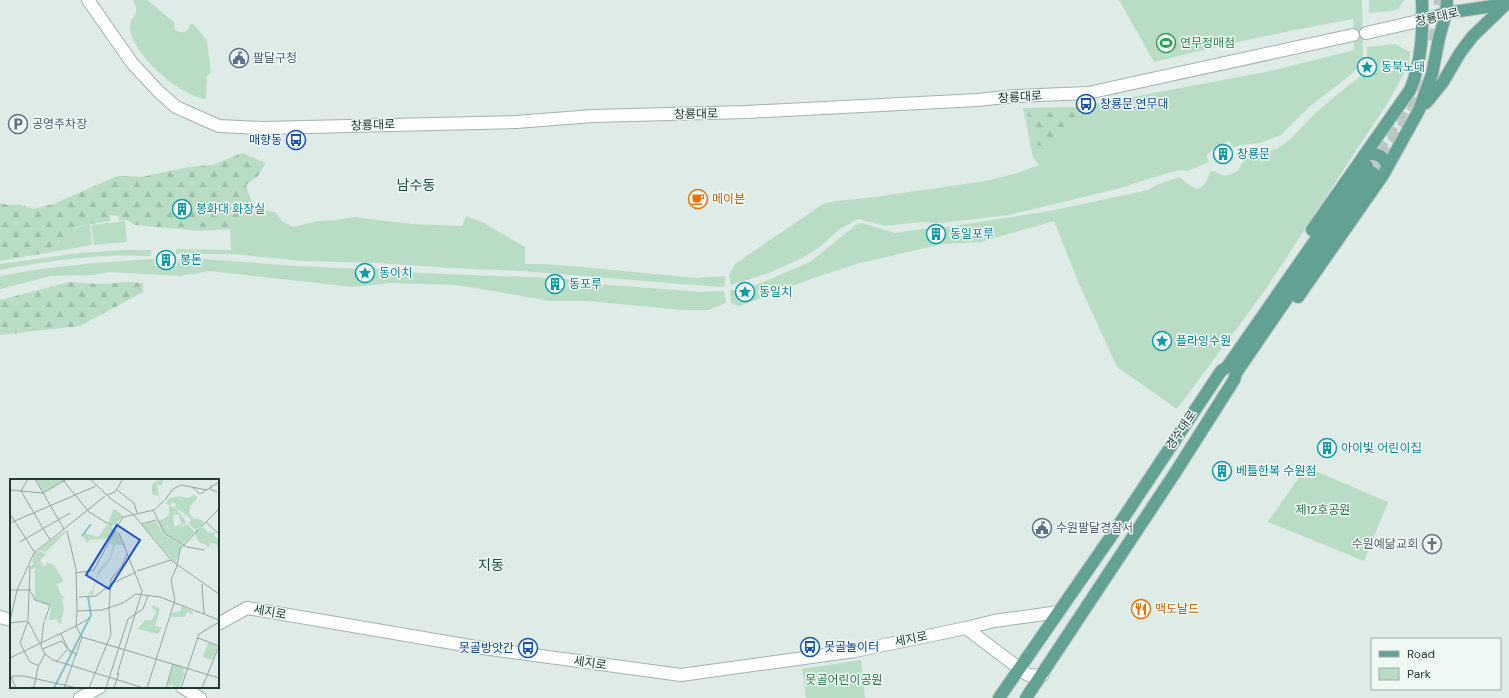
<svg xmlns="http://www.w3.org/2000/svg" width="1509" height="698" viewBox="0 0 1509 698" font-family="'DM Sans','Noto Sans KR',sans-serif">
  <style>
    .green { fill: #b8ddc4 }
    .forest { fill: url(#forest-firs) }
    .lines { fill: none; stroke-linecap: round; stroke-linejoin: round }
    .major-tunnel { stroke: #b9c8c3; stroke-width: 12; stroke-dasharray: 12 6; stroke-linecap: butt }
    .minor-casing { stroke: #a2b3ae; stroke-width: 14 }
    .major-casing { stroke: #c1c8c7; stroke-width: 14 }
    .minor { stroke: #fff; stroke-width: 12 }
    .major { stroke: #63a195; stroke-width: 12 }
    .labels { text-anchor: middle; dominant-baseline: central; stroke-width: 3; stroke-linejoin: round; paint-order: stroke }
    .street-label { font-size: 12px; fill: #203b36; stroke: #f0f8f4 }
    .leisure-label { font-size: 12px; fill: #27864d; stroke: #f0f8f4; text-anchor: start }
    .service-label { font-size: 12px; fill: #4e5e75; stroke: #f0f8f4; text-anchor: start }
    .culture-label { font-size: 12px; fill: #0d838f; stroke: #f0f8f4; text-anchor: start }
    .transit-label { font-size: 12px; fill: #164399; stroke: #f0f8f4; text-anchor: start }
    .food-label { font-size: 12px; fill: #c56008; stroke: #f0f8f4; text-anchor: start }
    .park-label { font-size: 12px; fill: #2a734a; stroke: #f0f8f4 }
    .worship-label { font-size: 12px; fill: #5b616d; stroke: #f0f8f4; text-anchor: end }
    .quarter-label { font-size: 14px; fill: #1c4e44; stroke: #f0f8f4 }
    .inset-river { fill: none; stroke: #86c1d2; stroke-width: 2 }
    .inset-road { fill: none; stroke: #93a5a0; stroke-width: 1 }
    .view { fill: #1d4ed8; fill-opacity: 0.15; stroke: #1d4ed8; stroke-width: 2 }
    .inset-edge { fill: none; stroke: #203b36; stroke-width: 2 }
  </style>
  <defs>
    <pattern id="forest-firs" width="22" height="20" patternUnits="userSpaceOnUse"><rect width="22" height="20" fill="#b8ddc4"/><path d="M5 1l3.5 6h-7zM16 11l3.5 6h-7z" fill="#9ebfa9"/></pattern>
  </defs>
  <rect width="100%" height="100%" fill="#dfebe6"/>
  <path class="green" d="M 133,0 L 147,0 L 175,23 L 174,29 C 181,34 188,34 190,24 L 194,24 L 207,41 L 211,73 L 207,76 L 206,99 C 180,96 134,56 130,29 C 128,21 137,16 136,9 C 136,6 134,3 133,0 Z
    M 1119,0 L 1362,0 L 1363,57 L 1359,67 L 1349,76 L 1309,107 L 1281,135 L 1259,143 L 1240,145 L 1234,148 L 1229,141 L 1212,150 L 1206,156 L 1209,162 L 1188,171 L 1182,170 L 1164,174 L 1117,189 L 1009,215 L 958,221 L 937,223 L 922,222 L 885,226 L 858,219 L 840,229 L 821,246 L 804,257 L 769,273 L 731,285 L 729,276 L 735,264 L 823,204 L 836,201 L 867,198 L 986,181 L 1014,174 L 1039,165 L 1033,158 L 1023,108 L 1075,107 L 1138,96 L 1270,71 L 1354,50 L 1353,19 C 1287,31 1220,45 1154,62 Z
    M 1369,0 L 1404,0 L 1398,9 L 1390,11 L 1369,13 Z
    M 1395,44 L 1410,52 L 1409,64 L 1387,104 L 1367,134 L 1266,289 L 1177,409 L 1117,367 L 1079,284 L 1054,221 L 981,242 L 943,244 L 860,263 L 811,279 L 739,306 L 731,303 L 730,290 L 741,290 L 741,297 L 750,296 L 749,288 L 810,262 L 856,225 L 862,223 L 895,233 L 930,228 L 931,242 L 941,240 L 941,228 L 1050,211 L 1148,190 L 1156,185 L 1179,177 L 1192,187 L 1198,189 C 1205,185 1208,179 1210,172 L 1214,171 C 1224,178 1229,176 1239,170 C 1244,151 1266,155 1280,147 C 1294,138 1305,122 1318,111 C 1331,99 1345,88 1359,77 L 1363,71 L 1370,73 L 1374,63 L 1367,62 L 1367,47 Z
    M 263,210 L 275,212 L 282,221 L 293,227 L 317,221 L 336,220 L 354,217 L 412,224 L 462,226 L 466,216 L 484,223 L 525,247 L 525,264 L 544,264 L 581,267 L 697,278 L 725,276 L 725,286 L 719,287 L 522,271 L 451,268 L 377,263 L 303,261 L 232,254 L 176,254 L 176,249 L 231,250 L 230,219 Z
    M 125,221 L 127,242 L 94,245 L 91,225 Z
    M 90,224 L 92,245 L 52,252 C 61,234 71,229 90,224 Z
    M 122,250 L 151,250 L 151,256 C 138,256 124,255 111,256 C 74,257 36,263 0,270 L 0,264 L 80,253 Z
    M 192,258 L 294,266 L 363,269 L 362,277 L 370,278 L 370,268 L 421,273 L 550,278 L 550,291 L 560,291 L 560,278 L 598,284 L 701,292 L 724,291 L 726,303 L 708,310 L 683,310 L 587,301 L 550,301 L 457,285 L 392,283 L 353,287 L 209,271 L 180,276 L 110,272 L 93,275 L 51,276 L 0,289 L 0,276 C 51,266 103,262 154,259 L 155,266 L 177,266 L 178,260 Z
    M 1306,467 L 1388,502 L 1364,561 L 1268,522 Z
    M 861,660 L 865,698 L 806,698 L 802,669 Z"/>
  <path class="forest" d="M 1028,112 L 1088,113 L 1057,136 L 1044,147 L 1033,144 Z
    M 242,153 L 266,163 L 257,177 L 246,185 L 253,205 L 263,210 L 230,219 L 231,229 L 199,231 L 136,225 L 126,220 L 119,221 L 119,216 L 110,215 L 110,221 L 90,224 L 75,228 L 58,241 L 52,252 L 0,261 L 0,203 L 8,205 L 18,204 L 34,209 L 53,204 L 118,176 L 142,177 L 188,167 L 213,165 Z
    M 69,282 L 100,284 L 129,282 L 143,283 L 143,292 L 80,326 L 0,335 L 0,300 Z"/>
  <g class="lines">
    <path class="major-tunnel" d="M 1434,41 L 1440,0
      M 1367,166 L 1414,95 L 1420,78
      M 1373,173 L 1414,108"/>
    <g class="minor-casing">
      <path id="minor" d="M 88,0 L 132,63 L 158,91 L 176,107 L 219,126 L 263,128 L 516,122 L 593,116 L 746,112 L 977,100 L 1016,96 L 1088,93 L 1353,35
        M 1366,33 L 1423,20
        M 0,617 L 11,620
        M 218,624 L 247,608 L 482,648 L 681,675 L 855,651 L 966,628 L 994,621 L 1059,612
        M 966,628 L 1028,675 L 1042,676
        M 182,687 L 200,698
        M 80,698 L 100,687"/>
    </g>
    <g class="major-casing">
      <path id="major" d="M 1423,20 L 1446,13 L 1506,4
        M 1426,103 L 1443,82 L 1460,53 L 1472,37 L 1505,5
        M 1364,155 C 1376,152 1386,156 1387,168
        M 1312,230 L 1410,90 C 1422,62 1423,30 1422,0
        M 1298,297 L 1383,175 L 1419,110 L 1432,74 L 1439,38 L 1446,13 L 1447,0
        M 999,698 L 1112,535 L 1221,371 L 1227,367 L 1367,166
        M 1026,698 L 1175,473 L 1234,380 L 1236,373 L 1373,173"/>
    </g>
    <use href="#minor" class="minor"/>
    <use href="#major" class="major"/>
  </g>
  <defs>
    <g id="stadium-ring" transform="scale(1)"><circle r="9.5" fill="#f0f8f4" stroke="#2e9e5b" stroke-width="1.5"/><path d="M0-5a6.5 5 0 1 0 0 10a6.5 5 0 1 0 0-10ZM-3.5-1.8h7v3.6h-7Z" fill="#2e9e5b"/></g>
    <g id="civic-ring" transform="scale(1)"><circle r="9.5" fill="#f0f8f4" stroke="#5c6f8a" stroke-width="1.5"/><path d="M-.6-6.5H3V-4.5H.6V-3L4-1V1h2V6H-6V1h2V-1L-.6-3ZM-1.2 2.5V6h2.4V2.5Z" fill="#5c6f8a"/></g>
    <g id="sight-ring" transform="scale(1)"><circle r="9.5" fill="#f0f8f4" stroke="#0f9aa8" stroke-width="1.5"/><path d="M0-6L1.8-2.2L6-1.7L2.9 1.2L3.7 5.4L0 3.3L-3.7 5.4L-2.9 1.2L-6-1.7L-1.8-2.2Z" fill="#0f9aa8"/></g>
    <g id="bus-ring" transform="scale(1)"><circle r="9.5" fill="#f0f8f4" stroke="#1a4fb4" stroke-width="1.5"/><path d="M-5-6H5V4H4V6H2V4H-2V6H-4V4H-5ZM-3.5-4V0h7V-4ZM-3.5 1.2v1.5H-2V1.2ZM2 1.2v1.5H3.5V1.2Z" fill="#1a4fb4"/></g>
    <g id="parking-ring" transform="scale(1)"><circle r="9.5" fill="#f0f8f4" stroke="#5c6f8a" stroke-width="1.5"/><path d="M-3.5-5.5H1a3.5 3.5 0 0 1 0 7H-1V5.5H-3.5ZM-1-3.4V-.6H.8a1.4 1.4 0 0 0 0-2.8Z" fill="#5c6f8a"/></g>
    <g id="building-ring" transform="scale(1)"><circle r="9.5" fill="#f0f8f4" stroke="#0f9aa8" stroke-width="1.5"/><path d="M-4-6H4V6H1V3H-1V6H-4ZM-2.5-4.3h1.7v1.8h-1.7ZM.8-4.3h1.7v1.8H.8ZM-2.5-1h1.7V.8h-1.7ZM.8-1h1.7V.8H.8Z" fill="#0f9aa8"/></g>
    <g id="cafe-ring" transform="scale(1)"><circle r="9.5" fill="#f0f8f4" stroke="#e8710a" stroke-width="1.5"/><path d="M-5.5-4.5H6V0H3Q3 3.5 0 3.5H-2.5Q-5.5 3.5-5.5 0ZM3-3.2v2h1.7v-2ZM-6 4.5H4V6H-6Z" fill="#e8710a"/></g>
    <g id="church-ring" transform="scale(1)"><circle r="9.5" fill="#f0f8f4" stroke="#6b7280" stroke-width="1.5"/><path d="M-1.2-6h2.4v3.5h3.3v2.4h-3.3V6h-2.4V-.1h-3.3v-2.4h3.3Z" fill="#6b7280"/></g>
    <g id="restaurant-ring" transform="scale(1)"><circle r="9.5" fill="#f0f8f4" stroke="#e8710a" stroke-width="1.5"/><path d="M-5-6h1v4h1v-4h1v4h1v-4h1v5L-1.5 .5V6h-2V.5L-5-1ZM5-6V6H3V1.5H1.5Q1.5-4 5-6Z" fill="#e8710a"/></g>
  </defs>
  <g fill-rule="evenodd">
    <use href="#stadium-ring" x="1166" y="43"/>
    <use href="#civic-ring" x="239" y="58"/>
    <use href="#sight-ring" x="1367" y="67"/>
    <use href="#bus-ring" x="1086" y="104"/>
    <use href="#parking-ring" x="18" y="124"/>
    <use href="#bus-ring" x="296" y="140"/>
    <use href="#building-ring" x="1223" y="154"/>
    <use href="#cafe-ring" x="698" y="199"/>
    <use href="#building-ring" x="182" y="209"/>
    <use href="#building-ring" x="936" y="234"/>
    <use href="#building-ring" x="166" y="260"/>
    <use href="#sight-ring" x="365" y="273"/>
    <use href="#building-ring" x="555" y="284"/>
    <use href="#sight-ring" x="745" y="292"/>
    <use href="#sight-ring" x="1162" y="341"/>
    <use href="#building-ring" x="1327" y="448"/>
    <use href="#building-ring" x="1222" y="471"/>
    <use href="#civic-ring" x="1042" y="528"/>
    <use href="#church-ring" x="1432" y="544"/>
    <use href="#restaurant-ring" x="1141" y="609"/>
    <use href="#bus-ring" x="810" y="647"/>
    <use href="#bus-ring" x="528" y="648"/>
  </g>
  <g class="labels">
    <g class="street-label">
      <text transform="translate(1437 17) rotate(-13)">창룡대로</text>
      <text transform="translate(1020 97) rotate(-4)">창룡대로</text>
      <text transform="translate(696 114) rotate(-1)">창룡대로</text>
      <text transform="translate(373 125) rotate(-2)">창룡대로</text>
      <text transform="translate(1181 430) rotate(-56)">경수대로</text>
      <text transform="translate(270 612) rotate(10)">세지로</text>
      <text transform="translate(911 639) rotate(-11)">세지로</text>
      <text transform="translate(590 663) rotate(8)">세지로</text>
    </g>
    <g class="leisure-label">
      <text x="1180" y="43">연무정매점</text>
    </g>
    <g class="service-label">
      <text x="253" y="58">팔달구청</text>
      <text x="32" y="124">공영주차장</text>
      <text x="1056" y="528">수원팔달경찰서</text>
    </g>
    <g class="culture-label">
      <text x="1381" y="67">동북노대</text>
      <text x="1237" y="154">창룡문</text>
      <text x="196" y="209">봉화대 화장실</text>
      <text x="950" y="234">동일포루</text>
      <text x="180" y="260">봉돈</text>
      <text x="379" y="273">동이치</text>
      <text x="569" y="284">동포루</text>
      <text x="759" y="292">동일치</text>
      <text x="1176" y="341">플라잉수원</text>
      <text x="1341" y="448">아이빛 어린이집</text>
      <text x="1236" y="471">베틀한복 수원점</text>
    </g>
    <g class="transit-label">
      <text x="1100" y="104">창룡문.연무대</text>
      <text x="282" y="140" text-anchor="end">매향동</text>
      <text x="824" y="647">못골놀이터</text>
      <text x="514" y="648" text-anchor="end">못골방앗간</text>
    </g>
    <g class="food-label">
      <text x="712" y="199">메이븐</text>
      <text x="1155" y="609">맥도날드</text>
    </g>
    <g class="park-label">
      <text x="1323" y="510">제12호공원</text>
      <text x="844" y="680">못골어린이공원</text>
    </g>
    <g class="worship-label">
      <text x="1418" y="544">수원예닮교회</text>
    </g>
    <g class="quarter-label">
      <text x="416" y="185">남수동</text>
      <text x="491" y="565">지동</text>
    </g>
  </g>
  <g transform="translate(10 479)">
    <rect width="209" height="209" fill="#dfebe6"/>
    <path d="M 25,0 L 51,0 L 53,2 L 34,13 ZM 183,16 L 187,17 L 186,21 L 180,27 L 179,33 L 183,39 L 194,42 L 192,47 L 199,54 L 206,53 L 203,56 L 209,60 L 209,71 L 206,65 L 201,64 L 195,73 L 198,67 L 189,63 L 185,56 L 186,52 L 178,44 L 182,41 L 165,28 L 166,25 L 163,23 L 160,27 L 156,24 L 159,20 L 168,17 L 178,19 ZM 153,40 L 158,50 L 166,50 L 177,45 L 185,53 L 173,65 L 156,56 L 147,42 ZM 146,42 L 154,56 L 172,66 L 165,84 L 133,46 ZM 97,46 L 107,51 L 113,66 L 105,66 L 101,79 L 86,100 L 83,116 L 78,115 L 83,110 L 88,92 L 100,78 L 103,65 L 100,64 L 105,52 L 102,59 L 80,61 L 77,64 L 73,57 L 74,54 L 88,58 ZM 54,52 L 57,52 L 36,73 L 29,71 ZM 29,72 L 36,75 L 30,81 L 31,87 L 22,83 L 24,75 ZM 143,126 L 150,130 L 145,147 L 152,148 L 148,155 L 128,150 L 135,141 L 142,141 L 146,133 L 142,129 ZM 172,127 L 183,133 L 182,135 L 177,133 L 175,138 L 161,138 L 162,134 L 170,132 ZM 198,163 L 208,167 L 202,181 L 193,178 ZM 164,186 L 175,189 L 172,192 L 175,193 L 169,209 L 163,208 L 163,204 L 161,207 L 157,206 Z" fill="#b8ddc4"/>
    <path d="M 153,0 L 152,6 L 147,6 L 150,23 L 148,17 L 142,15 L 142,9 L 143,4 ZM 159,27 L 166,29 L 176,43 L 162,54 L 153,40 L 159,36 ZM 163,36 L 169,36 L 171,45 L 164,48 ZM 103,31 L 106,31 L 113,37 L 104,47 L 98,44 ZM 30,81 L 33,87 L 37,86 L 36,83 L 44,86 L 51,97 L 53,102 L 47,105 L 51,116 L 55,119 L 52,119 L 54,130 L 51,145 L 47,143 L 47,140 L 39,141 L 41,127 L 25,120 L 25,88 L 22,91 L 20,88 L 25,83 L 31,87 Z" fill="#b8ddc4" fill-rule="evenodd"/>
    <path class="inset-river" d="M 72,57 L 81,45M 44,209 L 81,136 L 78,118"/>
    <path class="inset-road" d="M 25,0 L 54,50M 52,0 L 79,33 L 102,47M 80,0 L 101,20M 202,6 L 200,10 L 207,13M 182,8 L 190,15 L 209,3M 0,11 L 33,14 L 57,0M 107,11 L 124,24 L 127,34M 11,12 L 40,61M 11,12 L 18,0M 97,16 L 105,13 L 113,0M 101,20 L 123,35 L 162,82 L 209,115M 155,21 L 163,10 L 171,6 L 197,11M 143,31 L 155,55 L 177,68 L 195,71M 0,35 L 25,74M 196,43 L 209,55M 0,44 L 86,7M 132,45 L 146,41M 192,47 L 209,30M 106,49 L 113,38 L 144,31 L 154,22M 57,52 L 66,90 L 67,132M 10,63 L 60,34M 167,87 L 170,70 L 188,51M 127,92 L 161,81M 66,94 L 84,91 L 105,52M 192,105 L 194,135M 0,111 L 21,111M 21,113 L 25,121 L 40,126 L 35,141M 69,118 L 86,117 L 101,105 L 126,93M 118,140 L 133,130 L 138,116M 18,141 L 20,87M 0,142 L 7,111 L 24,74 L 95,17M 18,142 L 30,165M 34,142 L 31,167 L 35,175 L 43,181 L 134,209M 0,144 L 17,142M 51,155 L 58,170 L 67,176M 72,158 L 209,199M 188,159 L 209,167M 10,164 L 20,183 L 29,187M 10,164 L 18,142M 32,170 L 52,162 L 61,174M 0,179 L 66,147 L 67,132 L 92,131 L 113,124 L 126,115 L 150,118 L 209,141M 46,183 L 57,171M 107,196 L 132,112 L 109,54M 14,197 L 67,209M 1,198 L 6,209M 2,200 L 2,197 L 14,197M 14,209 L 24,208 L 28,188 L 35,175M 54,209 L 72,158 L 66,147 L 80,139M 79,209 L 101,155 L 99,130 L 101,100 L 112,87 L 117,75M 96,209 L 118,140M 104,209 L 109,194M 137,209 L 165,121 L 161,101 L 167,87M 156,209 L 163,185M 171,209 L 189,155 L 209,143M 192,209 L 209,167"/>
    <path class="view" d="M 107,46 L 130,61 L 99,110 L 76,96 Z"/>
    <rect width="209" height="209" class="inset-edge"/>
  </g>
  <rect x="1371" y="638" width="130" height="52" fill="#f0f8f4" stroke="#9daca8"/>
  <rect x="1379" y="651" width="20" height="6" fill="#63a195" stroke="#9daca8"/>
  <text x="1407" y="658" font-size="12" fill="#203b36">Road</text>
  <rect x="1379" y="668" width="20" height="12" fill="#b8ddc4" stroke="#9daca8"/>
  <text x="1407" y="678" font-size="12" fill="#203b36">Park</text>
</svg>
